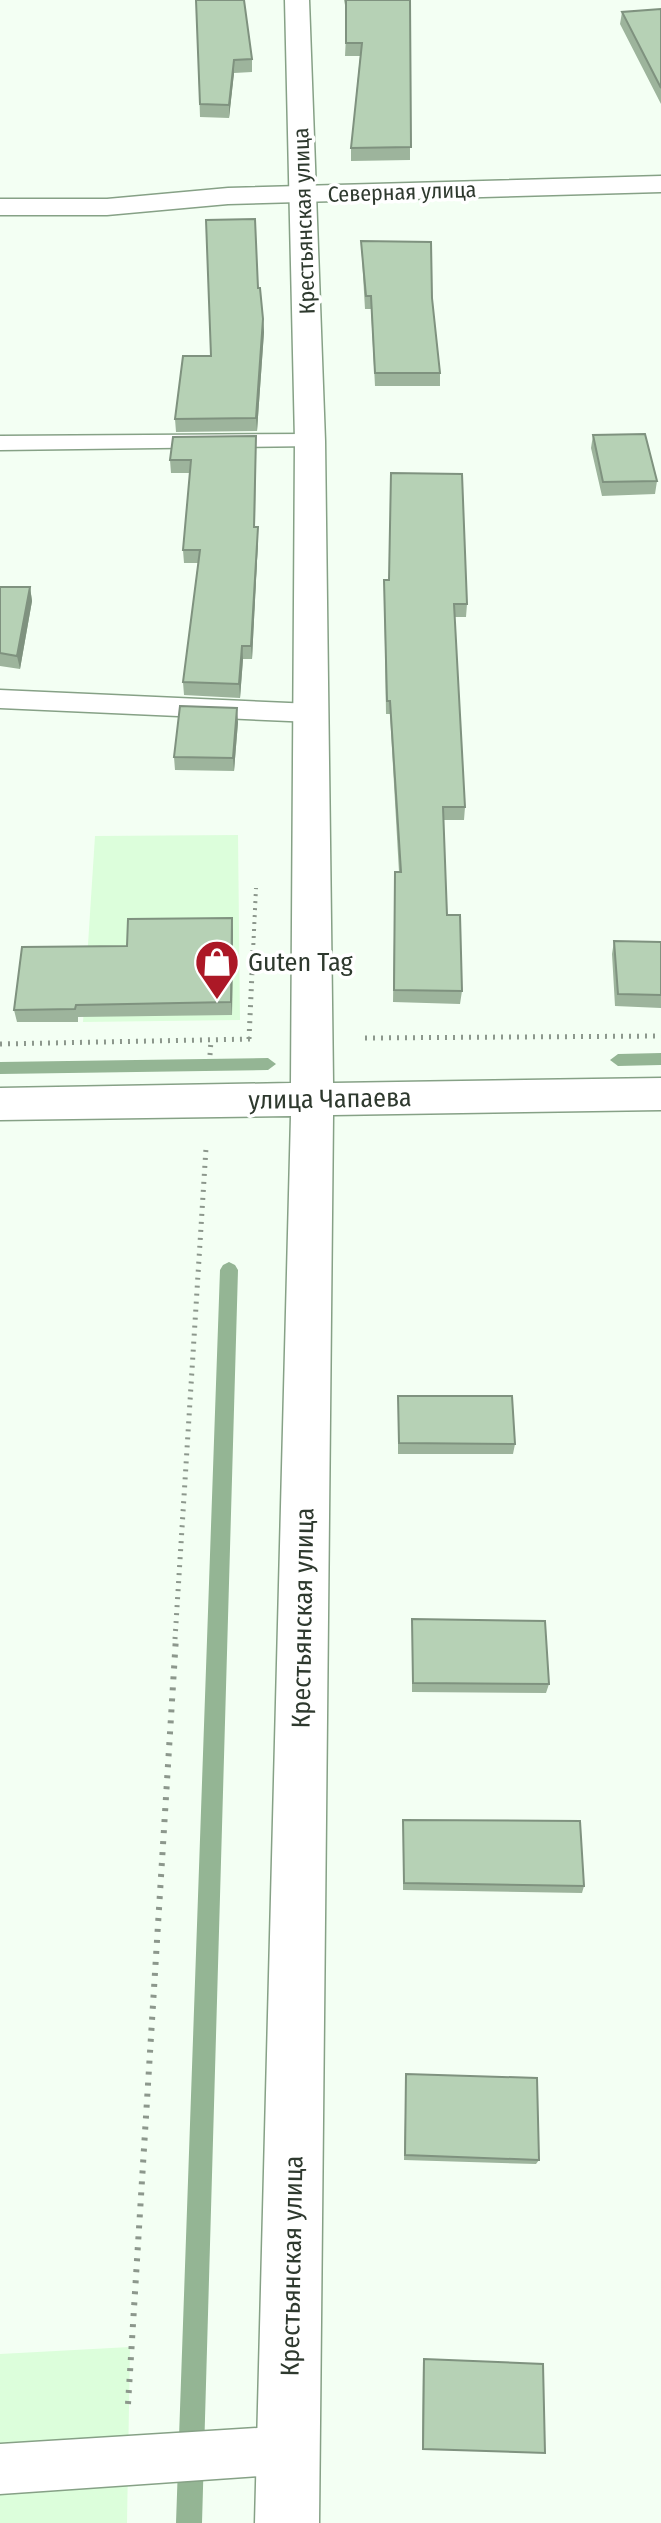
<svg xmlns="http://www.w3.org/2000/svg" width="661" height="2523" viewBox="0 0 661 2523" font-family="'Fira Sans Condensed',sans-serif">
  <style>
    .built { fill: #dcfedb }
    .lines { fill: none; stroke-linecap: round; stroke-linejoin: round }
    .stream { fill: #94b594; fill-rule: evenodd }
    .lane-casing { stroke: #86a186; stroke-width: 3 }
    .street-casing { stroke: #86a186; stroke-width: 3 }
    .secondary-casing { stroke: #86a186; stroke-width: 3 }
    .path-far2 { stroke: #8c978c; stroke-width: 4; stroke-dasharray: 2 5; stroke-linecap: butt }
    .path-far1 { stroke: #8c978c; stroke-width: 5; stroke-dasharray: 2 6; stroke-linecap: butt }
    .path { stroke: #8c978c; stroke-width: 6; stroke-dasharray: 3 8; stroke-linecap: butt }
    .lane { fill: #fff; fill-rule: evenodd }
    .street { fill: #fff; fill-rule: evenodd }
    .secondary { fill: #fff; fill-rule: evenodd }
    .wall { fill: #9db49c }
    .shaded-wall { fill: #7f927f }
    .building { fill: #b6d1b5; stroke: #7f927f; stroke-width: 2 }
    .labels { text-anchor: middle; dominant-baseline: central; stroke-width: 7; stroke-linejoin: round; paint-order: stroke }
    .far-street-label { font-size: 22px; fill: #2e392e; stroke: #fff }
    .poi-label { font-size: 26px; fill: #2e392e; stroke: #fff; text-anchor: start }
    .street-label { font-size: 26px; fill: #2e392e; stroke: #fff }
  </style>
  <rect width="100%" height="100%" fill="#f3fff3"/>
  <path class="built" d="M 238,835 L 240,1020 L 83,1022 L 95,836 Z
    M 130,2347 L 127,2523 L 0,2523 L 0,2354 Z"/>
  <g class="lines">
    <path class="stream" d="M 661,1053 L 661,1065 L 618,1066 L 610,1060 L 618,1054 Z
      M 268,1058 L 276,1064 L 268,1070 L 0,1074 L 0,1062 Z
      M 229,1262 L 235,1265 L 238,1270 L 202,2523 L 176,2523 L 220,1270 L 223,1265 Z"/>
    <g class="lane-casing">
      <path id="lane" d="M 310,434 L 318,436 L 322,441 L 318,446 L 0,450 L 0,436 Z
        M 0,690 L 312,704 L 322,707 L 326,713 L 322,719 L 312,722 L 0,708 Z
        M 289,2426 L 306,2433 L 313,2450 L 306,2467 L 289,2474 L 0,2494 L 0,2444 Z"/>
    </g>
    <g class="street-casing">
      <path id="street" d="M 661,176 L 661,192 L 228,204 L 107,215 L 0,215 L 0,199 L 107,199 L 228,188 Z"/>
    </g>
    <g class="secondary-casing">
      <path id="secondary" d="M 285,0 L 309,0 L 325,441 L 333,1083 L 661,1078 L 661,1110 L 333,1115 L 319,2523 L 255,2523 L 291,1116 L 0,1120 L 0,1088 L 291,1083 L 295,441 Z"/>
    </g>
    <path class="path-far2" d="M 253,952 L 256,888"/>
    <path class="path-far1" d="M 365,1038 L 661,1036
      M 249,1039 L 253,950
      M 0,1044 L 251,1039
      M 210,1055 L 211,1040
      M 175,1639 L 206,1148"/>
    <path class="path" d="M 128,2404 L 176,1637"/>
    <use href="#lane" class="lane"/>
    <use href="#street" class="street"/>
    <use href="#secondary" class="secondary"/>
  </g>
  <path class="wall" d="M 196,0 L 252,59 L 252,72 L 234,73 L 229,118 L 200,117 Z
    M 344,0 L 410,0 L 410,160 L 351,161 L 351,148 L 360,56 L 345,56 L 347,15 Z
    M 661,9 L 661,104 L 620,24 L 622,12 Z
    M 361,241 L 432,298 L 440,373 L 440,386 L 375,386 L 371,309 L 365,309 Z
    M 258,288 L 263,319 L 264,332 L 257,431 L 176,432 L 175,419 L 211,356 Z
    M 593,435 L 657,481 L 655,494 L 602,496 L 591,448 Z
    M 256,450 L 255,527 L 258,541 L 252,659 L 243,659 L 240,698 L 184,695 L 183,682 L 198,563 L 184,563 L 183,550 L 190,473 L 171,473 L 170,460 Z
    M 384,580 L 467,604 L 466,617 L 454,617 L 465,807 L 464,820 L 443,820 L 447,915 L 462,991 L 460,1004 L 393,1002 L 395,872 L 399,872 L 390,714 L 386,714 Z
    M 0,587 L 30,587 L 32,601 L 20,669 L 0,666 Z
    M 238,722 L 234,771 L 175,770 L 174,757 Z
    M 233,931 L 232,1015 L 78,1017 L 78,1022 L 17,1022 L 14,1010 L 127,946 Z
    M 614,941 L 661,942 L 661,1008 L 615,1006 L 612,954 Z
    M 398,1396 L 515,1444 L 513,1454 L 398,1454 Z
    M 412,1619 L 549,1684 L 546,1693 L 412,1692 Z
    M 403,1820 L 584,1886 L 582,1893 L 403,1890 Z
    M 406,2074 L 539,2160 L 536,2164 L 404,2160 Z
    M 424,2359 L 545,2453 L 422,2449 L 423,2361 Z"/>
  <path class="shaded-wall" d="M 234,60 L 234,73 L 229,118 L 229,105 Z
    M 263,319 L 264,332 L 257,431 L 256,418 Z
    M 258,527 L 258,541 L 252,659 L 251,646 Z
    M 30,587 L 32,601 L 20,669 L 17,656 Z
    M 242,646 L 243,659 L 240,698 L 239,684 Z
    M 237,708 L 238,722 L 234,771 L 233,758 Z
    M 232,918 L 233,931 L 232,1015 L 231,1002 Z"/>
  <path class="building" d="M 196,0 L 244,0 L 252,59 L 234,60 L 229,105 L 200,104 Z
    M 346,0 L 410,0 L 411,147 L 351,148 L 362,43 L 346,43 Z
    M 661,9 L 661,88 L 622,12 Z
    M 255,219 L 258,288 L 260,288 L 263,319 L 256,418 L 175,419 L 183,356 L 211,356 L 206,220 Z
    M 361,241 L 431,242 L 432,298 L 440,373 L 375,373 L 371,296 L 366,296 Z
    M 645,434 L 657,481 L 603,482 L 593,435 Z
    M 256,436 L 254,527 L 258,527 L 251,646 L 242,646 L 239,684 L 183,682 L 200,550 L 183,550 L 191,460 L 170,460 L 173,437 Z
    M 391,473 L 462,474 L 467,604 L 454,604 L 465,807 L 443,807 L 447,915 L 460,915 L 462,991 L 394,990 L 395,872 L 401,872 L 390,701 L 387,701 L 384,580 L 389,580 Z
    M 0,587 L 30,587 L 17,656 L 0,653 Z
    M 180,706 L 237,708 L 233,758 L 174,757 Z
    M 232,918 L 231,1002 L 76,1005 L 75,1009 L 14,1010 L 22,947 L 127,946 L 128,919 Z
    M 614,941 L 661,942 L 661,995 L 618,994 Z
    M 398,1396 L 512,1396 L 515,1444 L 399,1443 Z
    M 412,1619 L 545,1621 L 549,1684 L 413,1683 Z
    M 403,1820 L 580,1821 L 584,1886 L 404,1883 Z
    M 406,2074 L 537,2078 L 539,2160 L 405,2155 Z
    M 424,2359 L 543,2364 L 545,2453 L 423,2449 Z"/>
  <defs>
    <g id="shop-pin" transform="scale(2.3)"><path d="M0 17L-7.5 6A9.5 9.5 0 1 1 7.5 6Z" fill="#ac1826" stroke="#fff"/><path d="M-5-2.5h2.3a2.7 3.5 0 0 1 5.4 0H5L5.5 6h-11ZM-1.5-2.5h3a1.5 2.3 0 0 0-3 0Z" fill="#fff"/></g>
  </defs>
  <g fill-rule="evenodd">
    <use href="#shop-pin" x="217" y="962"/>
  </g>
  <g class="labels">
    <g class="far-street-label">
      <text transform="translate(402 192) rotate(-2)">Северная улица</text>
      <text transform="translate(304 221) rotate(-92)">Крестьянская улица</text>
    </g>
    <g class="poi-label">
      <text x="248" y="962">Guten Tag</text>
    </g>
    <g class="street-label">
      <text transform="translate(330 1099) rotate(-1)">улица Чапаева</text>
      <text transform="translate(303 1618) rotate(-89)">Крестьянская улица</text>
      <text transform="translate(292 2266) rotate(-89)">Крестьянская улица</text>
    </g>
  </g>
</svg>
